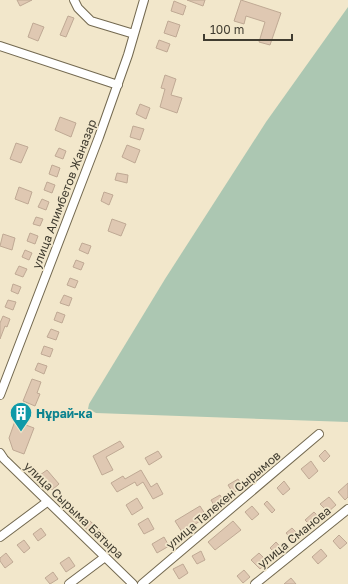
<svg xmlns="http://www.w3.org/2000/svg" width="348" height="584" viewBox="0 0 348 584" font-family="'Golos Text',sans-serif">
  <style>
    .green { fill: #acc7b2 }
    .building { fill: #dfc8b2; stroke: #bfa994 }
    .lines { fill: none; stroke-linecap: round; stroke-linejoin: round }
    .minor-casing { stroke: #736950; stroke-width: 10 }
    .minor { stroke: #fff; stroke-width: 8 }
    .labels { text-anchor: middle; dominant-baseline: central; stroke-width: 3.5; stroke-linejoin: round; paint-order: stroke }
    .street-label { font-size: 12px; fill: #403c30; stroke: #f2e7cb }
    .culture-label { font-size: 12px; font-weight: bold; fill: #0d838f; stroke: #f2e7cb; text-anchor: start }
  </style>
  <rect width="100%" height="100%" fill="#f2e7cb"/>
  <path class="green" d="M 348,7 L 348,422 L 96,413 L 88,409 L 89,404 L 165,279 L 266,122 Z"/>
  <path class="building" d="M 17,0 L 32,0 L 20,6 Z
    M 187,0 L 205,0 L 203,6 Z
    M 241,0 L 281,13 L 270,45 L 259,42 L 265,22 L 246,16 L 244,24 L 234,21 Z
    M 174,1 L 186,6 L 183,15 L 171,11 Z
    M 68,16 L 74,18 L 66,37 L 60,35 Z
    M 168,21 L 180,25 L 176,37 L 164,33 Z
    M 33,23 L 44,27 L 38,41 L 28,37 Z
    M 159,40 L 170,44 L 167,52 L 156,48 Z
    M 165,75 L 176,79 L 171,95 L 182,98 L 177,113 L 160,107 L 165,89 L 161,88 Z
    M 140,104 L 150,108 L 146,119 L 136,114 Z
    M 60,117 L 76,123 L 71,137 L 55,130 Z
    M 133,126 L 144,129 L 140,140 L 130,137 Z
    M 16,143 L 28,147 L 21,163 L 10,159 Z
    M 127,145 L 140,150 L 135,163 L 122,157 Z
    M 59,148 L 66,151 L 63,159 L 55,156 Z
    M 52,165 L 60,168 L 57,177 L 49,174 Z
    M 117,173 L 128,175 L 127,183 L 115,180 Z
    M 47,182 L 55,185 L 52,193 L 44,190 Z
    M 19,187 L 32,192 L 28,204 L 15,199 Z
    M 104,192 L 113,195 L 109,205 L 101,201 Z
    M 42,199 L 49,202 L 46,210 L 38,207 Z
    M 36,217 L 43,219 L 40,226 L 33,224 Z
    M 112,219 L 126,224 L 121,236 L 108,231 Z
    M 30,233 L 38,236 L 35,244 L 27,241 Z
    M 3,234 L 15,238 L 12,250 L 0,246 Z
    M 82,243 L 91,246 L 88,254 L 79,250 Z
    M 25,250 L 32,253 L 29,260 L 22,257 Z
    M 76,260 L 84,263 L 81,270 L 73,267 Z
    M 19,266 L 27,269 L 23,277 L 15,274 Z
    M 70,278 L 78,281 L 75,288 L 67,285 Z
    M 13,284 L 21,287 L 18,294 L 11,291 Z
    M 64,295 L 72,298 L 69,306 L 60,303 Z
    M 8,300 L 16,302 L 13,310 L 5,307 Z
    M 57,312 L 65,315 L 62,323 L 54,320 Z
    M 3,316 L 10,319 L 7,327 L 5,326 L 0,339 L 0,323 Z
    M 51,329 L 59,332 L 56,340 L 47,337 Z
    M 44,346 L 53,349 L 50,357 L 41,354 Z
    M 38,363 L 47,366 L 44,374 L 35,370 Z
    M 32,379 L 41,382 L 37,393 L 40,394 L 35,406 L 23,401 Z
    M 15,421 L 34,428 L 24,454 L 13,450 L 9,438 Z
    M 120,441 L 124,447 L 106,457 L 113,470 L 102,475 L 93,456 Z
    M 325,450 L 330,456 L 324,462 L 319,456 Z
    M 158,451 L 162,457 L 149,465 L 145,458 Z
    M 311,461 L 318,471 L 309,479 L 301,469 Z
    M 47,470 L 59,484 L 52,490 L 40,475 Z
    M 141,470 L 151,487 L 157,483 L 163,494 L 153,499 L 143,482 L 137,486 L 135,482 L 117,492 L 111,483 L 123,476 L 125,479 Z
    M 238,479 L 243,487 L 233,493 L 228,485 Z
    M 284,481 L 290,489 L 283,495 L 277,488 Z
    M 348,483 L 348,497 L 345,500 L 338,492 Z
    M 220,495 L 224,502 L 215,507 L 211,500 Z
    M 329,497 L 336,505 L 328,512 L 320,504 Z
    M 137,498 L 143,508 L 132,515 L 126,505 Z
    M 267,501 L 275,510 L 272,513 L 264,504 Z
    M 200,506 L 207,517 L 182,532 L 175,521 Z
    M 252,506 L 259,514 L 252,520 L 245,512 Z
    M 314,512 L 320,518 L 311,526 L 305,520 Z
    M 148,518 L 154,529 L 144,534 L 138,524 Z
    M 89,520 L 104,534 L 99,540 L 83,526 Z
    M 233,521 L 241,530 L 215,550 L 208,542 Z
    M 41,528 L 46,535 L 38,541 L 33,534 Z
    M 292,528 L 299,535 L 293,541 L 286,533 Z
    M 339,535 L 347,543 L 340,549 L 333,541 Z
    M 164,537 L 169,546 L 157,553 L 152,544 Z
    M 24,540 L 30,548 L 24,553 L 17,545 Z
    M 276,542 L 283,550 L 277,555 L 270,548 Z
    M 321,549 L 327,556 L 318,564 L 312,557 Z
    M 201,551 L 205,560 L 197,564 L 192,556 Z
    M 6,553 L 13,562 L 5,568 L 0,561 L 0,558 Z
    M 259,553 L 268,562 L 260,569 L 251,560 Z
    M 69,557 L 75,566 L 66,572 L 60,563 Z
    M 183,564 L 188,573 L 179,579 L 173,569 Z
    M 244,570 L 250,577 L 243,583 L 237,576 Z
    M 53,572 L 58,579 L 50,584 L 45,578 Z
    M 291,578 L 296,584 L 284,584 Z"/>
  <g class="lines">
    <g class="minor-casing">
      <path id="minor" d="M 74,0 L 78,8 L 91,21 L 134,34
        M 0,46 L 118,85
        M 0,395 L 99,137 L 128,55 L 144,0
        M 0,453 L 4,459 L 133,584
        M 0,537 L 47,502
        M 69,584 L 105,557
        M 142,584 L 319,434
        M 255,584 L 348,509"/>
    </g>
    <use href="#minor" class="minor"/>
  </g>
  <defs>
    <g id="building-pin" transform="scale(1.15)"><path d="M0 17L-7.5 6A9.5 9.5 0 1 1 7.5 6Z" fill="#0f9aa8" stroke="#f2e7cb"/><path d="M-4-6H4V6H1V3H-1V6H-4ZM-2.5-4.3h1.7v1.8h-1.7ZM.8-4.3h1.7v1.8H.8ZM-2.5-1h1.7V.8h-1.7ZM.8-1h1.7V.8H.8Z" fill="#fff"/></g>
  </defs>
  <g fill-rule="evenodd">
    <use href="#building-pin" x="21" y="413"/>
  </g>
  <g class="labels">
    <g class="street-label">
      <text transform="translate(64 194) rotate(-69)">улица Алимбетов Жаназар</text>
      <text transform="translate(223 500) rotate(-40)">улица Талекен Сырымов</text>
      <text transform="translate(74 510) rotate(44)">улица Сырыма Батыра</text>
      <text transform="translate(294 537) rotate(-39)">улица Сманова</text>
    </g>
    <g class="culture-label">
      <text x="36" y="413">Нұрай-ка</text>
    </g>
  </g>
  <path d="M204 34v6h88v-6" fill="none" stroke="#403c30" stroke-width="2"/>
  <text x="210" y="34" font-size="12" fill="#403c30" stroke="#f2e7cb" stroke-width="3" paint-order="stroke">100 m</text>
</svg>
